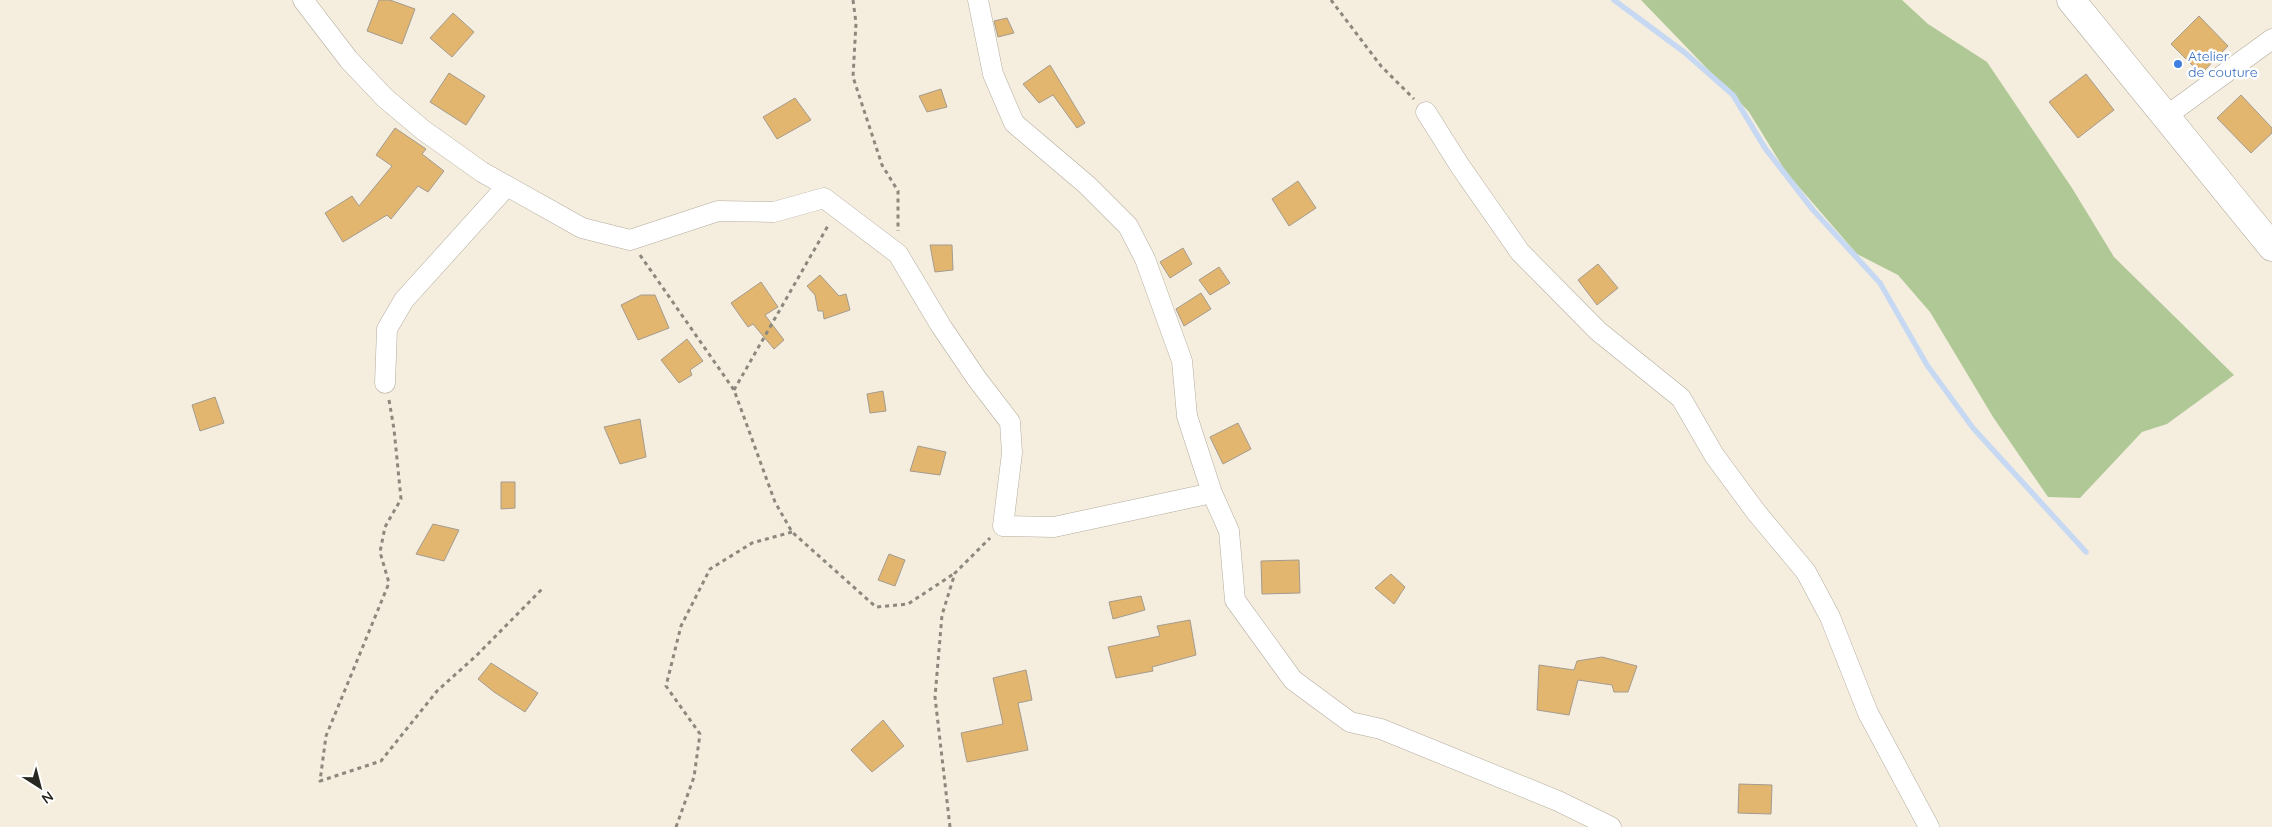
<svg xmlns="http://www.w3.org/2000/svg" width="2272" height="827" viewBox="0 0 2272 827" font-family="Quicksand,sans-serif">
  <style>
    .green { fill: #afc896 }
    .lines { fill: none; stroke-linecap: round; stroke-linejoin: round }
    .stream { stroke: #c6d8f2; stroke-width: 5.5 }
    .building { fill: #e3b670; stroke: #a49b8e }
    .street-casing { stroke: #b3ac9e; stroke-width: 21 }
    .highway-casing { stroke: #b3ac9e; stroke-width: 29 }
    .path { stroke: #8c887d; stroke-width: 3; stroke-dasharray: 4 4; stroke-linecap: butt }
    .street { stroke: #fff; stroke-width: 20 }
    .highway { stroke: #fff; stroke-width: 28 }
    .shop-dot { fill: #3f7fe0; stroke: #fff; stroke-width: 2 }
    .labels { text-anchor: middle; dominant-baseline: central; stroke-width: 5; stroke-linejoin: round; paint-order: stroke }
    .shop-label { font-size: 14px; fill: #366cbe; stroke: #fff; text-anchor: start }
  </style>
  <rect width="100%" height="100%" fill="#f5eedf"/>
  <path class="green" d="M 1641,0 L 1902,0 L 1928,24 L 1987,62 L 2072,188 L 2114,257 L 2234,375 L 2167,424 L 2142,432 L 2080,498 L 2048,497 L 1993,417 L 1930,312 L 1898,275 L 1857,254 L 1786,172 L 1749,112 Z"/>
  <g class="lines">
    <path class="stream" d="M 1614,0 L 1684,52 L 1733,95 L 1765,148 L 1813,210 L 1880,283 L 1927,365 L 1973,428 L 2086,552"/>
  </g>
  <path class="building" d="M 379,0 L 390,0 L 415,9 L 402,44 L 367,31 Z
    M 453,13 L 474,32 L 452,57 L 430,38 Z
    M 2199,16 L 2228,46 L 2201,74 L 2171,44 Z
    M 1007,18 L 1014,33 L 998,37 L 994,21 Z
    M 1050,65 L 1085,123 L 1077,128 L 1053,95 L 1039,103 L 1023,84 Z
    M 449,73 L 485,96 L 466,125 L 430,102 Z
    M 2086,74 L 2114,110 L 2078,138 L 2049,102 Z
    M 941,89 L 947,107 L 927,112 L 919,96 Z
    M 2241,95 L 2272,128 L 2272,133 L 2251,153 L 2217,118 Z
    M 795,98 L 811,120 L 777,139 L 763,117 Z
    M 395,128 L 426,149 L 422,154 L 444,171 L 428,192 L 418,186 L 391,219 L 387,215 L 343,242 L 325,213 L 352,196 L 359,206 L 392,166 L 376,155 Z
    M 1298,181 L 1316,208 L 1289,226 L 1272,199 Z
    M 930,245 L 952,245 L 953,270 L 935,272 Z
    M 1183,248 L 1192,264 L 1170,278 L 1160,262 Z
    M 1598,264 L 1618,288 L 1597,305 L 1578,280 Z
    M 1219,267 L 1230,283 L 1210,295 L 1199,280 Z
    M 820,275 L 839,296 L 846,294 L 850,310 L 824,319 L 823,311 L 818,311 L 815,295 L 807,286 Z
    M 761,282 L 778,307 L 765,315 L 784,340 L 774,349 L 753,324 L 748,327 L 731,303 Z
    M 1201,293 L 1211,309 L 1184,326 L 1176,309 Z
    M 641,295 L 655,295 L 669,328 L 638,340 L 621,305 Z
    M 687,339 L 703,361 L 690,370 L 692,375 L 679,383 L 661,360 Z
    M 883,391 L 886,411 L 870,413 L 867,394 Z
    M 215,397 L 224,423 L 200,431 L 192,405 Z
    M 640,419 L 646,457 L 620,464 L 604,427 Z
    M 1238,423 L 1251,449 L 1223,464 L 1210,437 Z
    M 918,446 L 946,452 L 940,475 L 910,471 Z
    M 501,482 L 515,482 L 515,508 L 501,509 Z
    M 433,524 L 459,530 L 444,561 L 416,554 Z
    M 889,554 L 905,560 L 895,586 L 878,580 Z
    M 1299,560 L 1300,593 L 1262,594 L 1261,561 Z
    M 1391,574 L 1405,587 L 1394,604 L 1375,588 Z
    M 1141,596 L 1145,610 L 1113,619 L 1109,602 Z
    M 1190,620 L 1196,655 L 1152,667 L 1153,671 L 1116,678 L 1108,647 L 1160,636 L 1157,626 Z
    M 1602,657 L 1637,666 L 1628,692 L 1614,692 L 1612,685 L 1578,680 L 1569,715 L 1537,710 L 1539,665 L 1574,670 L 1577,661 Z
    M 491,663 L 538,693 L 525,712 L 494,692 L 478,679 Z
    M 1026,670 L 1032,700 L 1018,703 L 1028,750 L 967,762 L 961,733 L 1003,724 L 993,678 Z
    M 883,720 L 904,746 L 872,772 L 851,750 Z
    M 1739,784 L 1772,785 L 1771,814 L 1738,813 Z"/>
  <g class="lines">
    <g class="street-casing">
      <path id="street" d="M 303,0 L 349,60 L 385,98 L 423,130 L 482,172 L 582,228 L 630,240 L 718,211 L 774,212 L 824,198 L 898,254 L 941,326 L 977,379 L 1010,422 L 1012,453 L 1003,526 L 1054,527 L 1212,493
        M 978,0 L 993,74 L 1014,123 L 1087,185 L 1128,226 L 1145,259 L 1182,361 L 1187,416 L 1212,493 L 1229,531 L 1235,600 L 1293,680 L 1350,722 L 1381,729 L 1558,801 L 1611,827
        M 1426,112 L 1460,166 L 1520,252 L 1598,331 L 1681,398 L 1714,455 L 1756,512 L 1806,572 L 1830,617 L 1868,713 L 1929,827
        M 2165,117 L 2272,39
        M 385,383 L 387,329 L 404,300 L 507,186"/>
    </g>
    <g class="highway-casing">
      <path id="highway" d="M 2071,0 L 2272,247"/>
    </g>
    <path class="path" d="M 853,0 L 856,23 L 853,77 L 882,165 L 898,191 L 898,231
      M 1331,0 L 1381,66 L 1414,99
      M 640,255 L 734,390 L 775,502 L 792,532 L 876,607 L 908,604 L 955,573
      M 734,390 L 829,224
      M 389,400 L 394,429 L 401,499 L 385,527 L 380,552 L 389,583 L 326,736 L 320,781 L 381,761 L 437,691 L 476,656 L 544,587
      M 676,827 L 694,777 L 700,734 L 666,686 L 681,626 L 710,569 L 752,543 L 792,532
      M 950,827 L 935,697 L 942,615 L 955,573 L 990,538"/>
    <use href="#street" class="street"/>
    <use href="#highway" class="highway"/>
  </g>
  <circle class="shop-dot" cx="2178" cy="64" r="5"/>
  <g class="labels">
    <g class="shop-label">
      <text x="2188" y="56">Atelier<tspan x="2188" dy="16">de couture</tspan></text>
    </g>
  </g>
  <g transform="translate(40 787) rotate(144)" stroke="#ffffff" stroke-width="4" paint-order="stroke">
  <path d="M0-4L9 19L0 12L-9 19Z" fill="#292721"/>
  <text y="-8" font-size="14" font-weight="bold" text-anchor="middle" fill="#292721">N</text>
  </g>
</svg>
